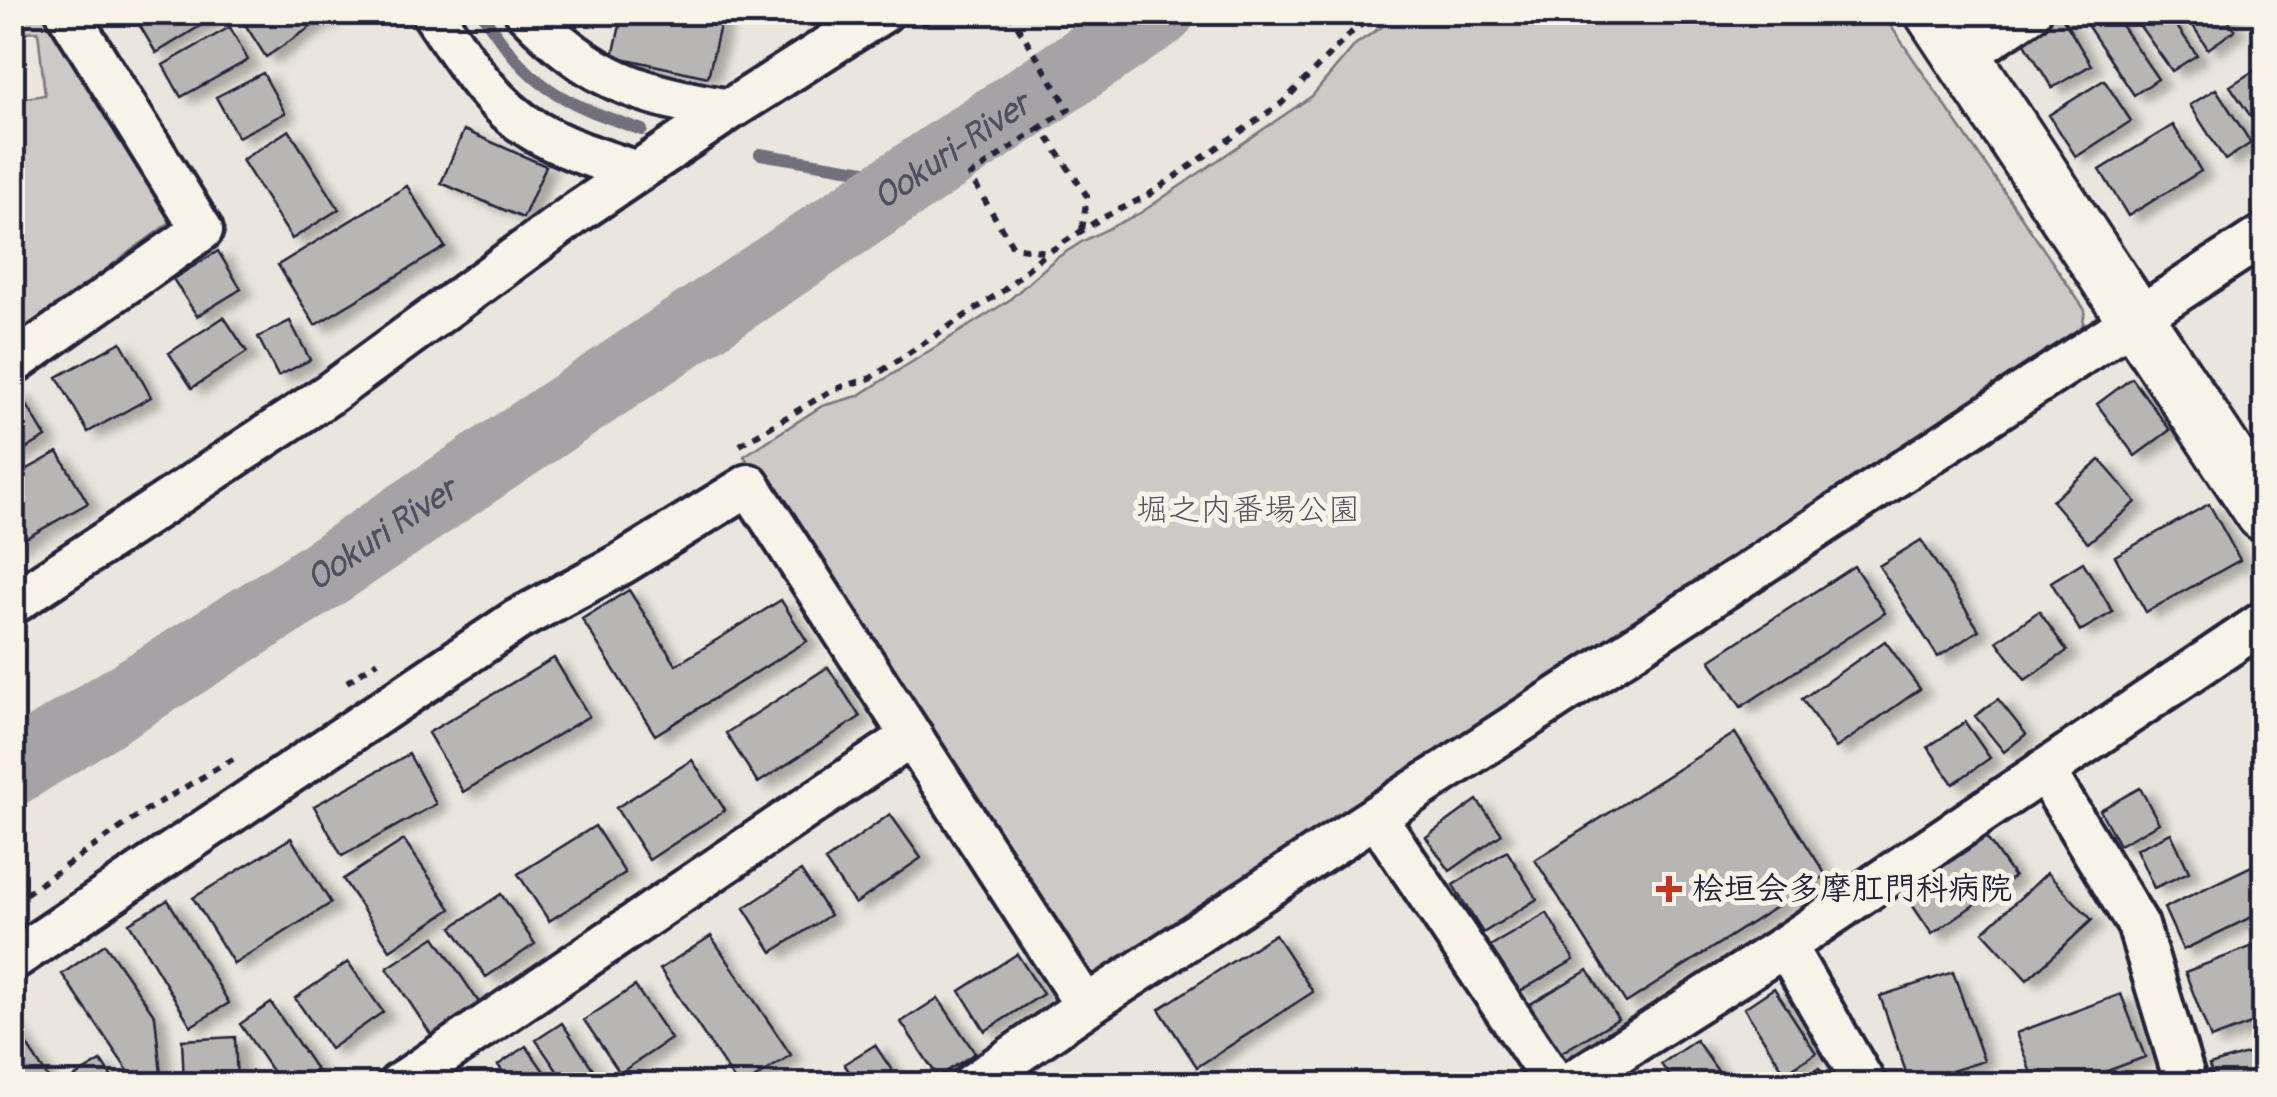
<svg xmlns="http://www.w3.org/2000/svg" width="2277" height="1097" viewBox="0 0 2277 1097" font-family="Pangolin,'Klee One',sans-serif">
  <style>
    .green { fill: #cdc9c6; stroke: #787680; stroke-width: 2.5 }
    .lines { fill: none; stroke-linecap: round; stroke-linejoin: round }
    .stream { stroke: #716f7b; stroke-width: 12 }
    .river { stroke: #a6a3a6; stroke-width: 72 }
    .building { fill: #b8b6b5; stroke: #22223b; stroke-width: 2.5; filter: url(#shadow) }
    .street-casing { stroke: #22223b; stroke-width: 48 }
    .secondary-casing { stroke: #22223b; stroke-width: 62 }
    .path { stroke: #22223b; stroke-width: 6; stroke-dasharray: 8 8; stroke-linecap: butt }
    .street { stroke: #f7f3e8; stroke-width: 40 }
    .secondary { stroke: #f7f3e8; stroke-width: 55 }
    .poi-dot { fill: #c8321e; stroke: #f7f3e8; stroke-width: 4 }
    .labels { text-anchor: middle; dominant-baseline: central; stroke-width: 10; stroke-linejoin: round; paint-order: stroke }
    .park-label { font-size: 32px; fill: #555465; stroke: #f7f3e8 }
    .poi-label { font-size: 32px; font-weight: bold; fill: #22223b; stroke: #f7f3e8; text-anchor: start }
    .water-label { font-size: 35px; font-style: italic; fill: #504f60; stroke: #f7f3e8 }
  </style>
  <defs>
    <filter id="shadow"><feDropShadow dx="11" dy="6" stdDeviation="5" flood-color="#0004"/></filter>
  </defs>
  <rect width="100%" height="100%" fill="#eae6de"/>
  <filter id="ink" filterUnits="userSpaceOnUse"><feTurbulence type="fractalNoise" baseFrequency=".01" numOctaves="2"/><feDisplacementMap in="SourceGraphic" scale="20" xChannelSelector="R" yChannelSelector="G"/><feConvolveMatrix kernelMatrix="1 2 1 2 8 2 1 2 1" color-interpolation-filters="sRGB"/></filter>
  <g filter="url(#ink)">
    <path class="green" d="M 13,13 L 50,13 L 173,220 L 13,338 L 12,100 L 45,95 L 38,31 L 13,33 Z
      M 1402,13 L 1882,13 L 2085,310 L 2081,335 L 1111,980 L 1088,976 L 744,456 L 822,406 L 858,396 L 1008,301 L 1055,259 L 1083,241 L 1142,212 L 1312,96 L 1356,44 Z"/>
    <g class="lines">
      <path class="stream" d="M 481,12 C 532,89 557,100 642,130
        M 760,154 L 908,178"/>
      <path class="river" id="s1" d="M 12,770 L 298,591 L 1159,12"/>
    </g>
    <path class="building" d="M 136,12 L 216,12 L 218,15 L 156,53 L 133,14 Z
      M 237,12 L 333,12 L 266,57 Z
      M 623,12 L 683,12 L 721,21 L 708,77 L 613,56 Z
      M 2059,12 L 2091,65 L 2052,88 L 2020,35 Z
      M 2093,12 L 2112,12 L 2158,79 L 2134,95 L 2083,19 Z
      M 2130,12 L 2167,12 L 2197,55 L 2172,71 Z
      M 2184,12 L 2223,12 L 2235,30 L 2208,49 Z
      M 230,27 L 248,60 L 181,97 L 163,65 Z
      M 2258,68 L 2264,78 L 2264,136 L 2230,86 Z
      M 263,73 L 285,113 L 238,137 L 216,97 Z
      M 2104,80 L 2131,121 L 2076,157 L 2049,115 Z
      M 2216,89 L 2251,143 L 2225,160 L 2190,105 Z
      M 2173,125 L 2201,171 L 2128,216 L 2100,170 Z
      M 289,130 L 339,209 L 292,239 L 242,160 Z
      M 464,130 L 546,166 L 523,218 L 441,183 Z
      M 407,186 L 445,247 L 315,325 L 278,265 Z
      M 218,251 L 241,289 L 197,316 L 173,279 Z
      M 224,317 L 247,352 L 192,388 L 169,353 Z
      M 290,321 L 310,360 L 278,376 L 258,337 Z
      M 121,342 L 151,397 L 88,432 L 57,377 Z
      M 2132,378 L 2170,430 L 2135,456 L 2097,404 Z
      M 19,392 L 46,437 L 12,457 L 12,395 Z
      M 58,452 L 88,503 L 12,546 L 12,478 Z
      M 2100,460 L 2136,502 L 2088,543 L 2052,501 Z
      M 2209,504 L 2240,560 L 2146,612 L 2115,556 Z
      M 1921,540 L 1979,630 L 1938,657 L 1879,566 Z
      M 2083,562 L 2113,612 L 2080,631 L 2051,582 Z
      M 1854,566 L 1885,613 L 1741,707 L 1710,660 Z
      M 629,590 L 676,665 L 781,600 L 807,641 L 655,735 L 582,619 Z
      M 2039,611 L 2067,651 L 2025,680 L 1997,641 Z
      M 1885,641 L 1920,689 L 1836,748 L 1802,699 Z
      M 554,658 L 589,716 L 463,792 L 428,733 Z
      M 828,667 L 860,717 L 758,783 L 726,733 Z
      M 1998,699 L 2026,734 L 2004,752 L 1975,716 Z
      M 1965,722 L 1990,758 L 1953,784 L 1928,747 Z
      M 1735,733 L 1826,875 L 1626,1003 L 1535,860 Z
      M 409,754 L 436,804 L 342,856 L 314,806 Z
      M 692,760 L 725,810 L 649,860 L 616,808 Z
      M 2140,788 L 2159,823 L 2119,845 L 2100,810 Z
      M 1477,800 L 1502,834 L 1450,871 L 1426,837 Z
      M 890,814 L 921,858 L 855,904 L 825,861 Z
      M 595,826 L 625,873 L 549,921 L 518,874 Z
      M 2171,833 L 2189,872 L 2154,888 L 2136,849 Z
      M 1986,837 L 2014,877 L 1932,934 L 1904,893 Z
      M 291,838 L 331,903 L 234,964 L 193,898 Z
      M 404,840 L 451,909 L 390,950 L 343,879 Z
      M 1507,851 L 1537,899 L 1483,933 L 1453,885 Z
      M 2264,860 L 2264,911 L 2183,950 L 2164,908 Z
      M 801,871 L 830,915 L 772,952 L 744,908 Z
      M 2047,873 L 2092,920 L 2027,980 L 1983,932 Z
      M 501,894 L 535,944 L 486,977 L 452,927 Z
      M 168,900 L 229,1003 L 191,1026 L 129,923 Z
      M 1547,913 L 1574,960 L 1517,993 L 1490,946 Z
      M 1275,934 L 1313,992 L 1197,1067 L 1159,1009 Z
      M 711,936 L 791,1055 L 746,1084 L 737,1084 L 660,969 Z
      M 435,937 L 482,1007 L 434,1039 L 387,968 Z
      M 105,944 L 155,1016 L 162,1084 L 137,1084 L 62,974 Z
      M 2253,946 L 2264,975 L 2264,1019 L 2211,1039 L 2185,972 Z
      M 1017,954 L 1043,994 L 985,1031 L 960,991 Z
      M 348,962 L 383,1012 L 330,1049 L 295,998 Z
      M 1588,970 L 1618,1019 L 1557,1055 L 1527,1006 Z
      M 1953,972 L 1984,1061 L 1910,1084 L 1880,996 Z
      M 635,986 L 671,1039 L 620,1073 L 584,1020 Z
      M 1774,988 L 1816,1053 L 1785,1073 L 1744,1008 Z
      M 2121,994 L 2145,1057 L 2072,1084 L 2035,1084 L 2016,1033 Z
      M 938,998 L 975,1053 L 938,1077 L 901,1022 Z
      M 271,1003 L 317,1071 L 297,1084 L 281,1084 L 240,1024 Z
      M 12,1022 L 52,1084 L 12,1084 Z
      M 562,1023 L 601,1081 L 596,1084 L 566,1084 L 536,1040 Z
      M 235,1037 L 237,1084 L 184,1084 L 182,1040 Z
      M 1696,1040 L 1727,1084 L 1675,1084 L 1661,1064 Z
      M 875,1045 L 901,1084 L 858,1084 L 844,1064 Z
      M 526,1046 L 553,1084 L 511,1084 L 498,1065 Z
      M 2264,1049 L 2264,1084 L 2215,1084 L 2209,1065 Z
      M 101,1061 L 116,1084 L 63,1084 Z
      M 1819,1068 L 1830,1084 L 1794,1084 Z"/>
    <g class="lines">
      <g class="street-casing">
        <path id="street" d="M 432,12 C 461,55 489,104 535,131 C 567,150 602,160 637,172
          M 526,12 C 592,80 637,94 729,110
          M 1963,57 L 2030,12
          M 12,364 L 202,230 L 67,12
          M 12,604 L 329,394 L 576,213 L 729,110 L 883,12
          M 2044,770 L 2138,925 L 2186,1084
          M 1377,818 L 1555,1084
          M 1785,946 L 1865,1084
          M 12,960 L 517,620 L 621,564 L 749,485 L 1086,1006 L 2264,235
          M 399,1084 L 912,736
          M 973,1084 L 1086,1006
          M 1569,1084 L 1785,946 L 2264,622"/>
      </g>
      <g class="secondary-casing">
        <path id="secondary" d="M 1933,12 L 2264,513"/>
      </g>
      <path class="path" d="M 1009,12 L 1069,109 L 1041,127 L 1087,196 L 1082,230
        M 921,25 L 939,12
        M 1041,127 L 970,176 L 1013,247 L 1047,252
        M 740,445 L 832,390 L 871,378 L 1004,290 L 1041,257 L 1100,219 L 1147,196 L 1282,103 L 1352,32 L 1378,12
        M 347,682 L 378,661
        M 12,903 L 145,811 L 233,759"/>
      <use href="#street" class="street"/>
      <use href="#secondary" class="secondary"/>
    </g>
  </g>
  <path class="poi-dot" d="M1664 874h10v10h10v10h-10v10h-10v-10h-10v-10h10z"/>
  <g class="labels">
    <g class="park-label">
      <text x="1248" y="510">堀之内番場公園</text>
    </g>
    <g class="poi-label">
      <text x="1692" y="889">桧垣会多摩肛門科病院</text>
    </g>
    <g class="water-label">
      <text stroke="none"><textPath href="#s1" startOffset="1125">Ookuri-River</textPath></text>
      <text stroke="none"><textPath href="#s1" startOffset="438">Ookuri River</textPath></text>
    </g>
  </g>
  <rect width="2277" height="1097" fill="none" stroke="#f7f3e8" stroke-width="50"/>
  <rect x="25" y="25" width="2227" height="1047" fill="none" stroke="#22223b" stroke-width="4" filter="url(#ink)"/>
</svg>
